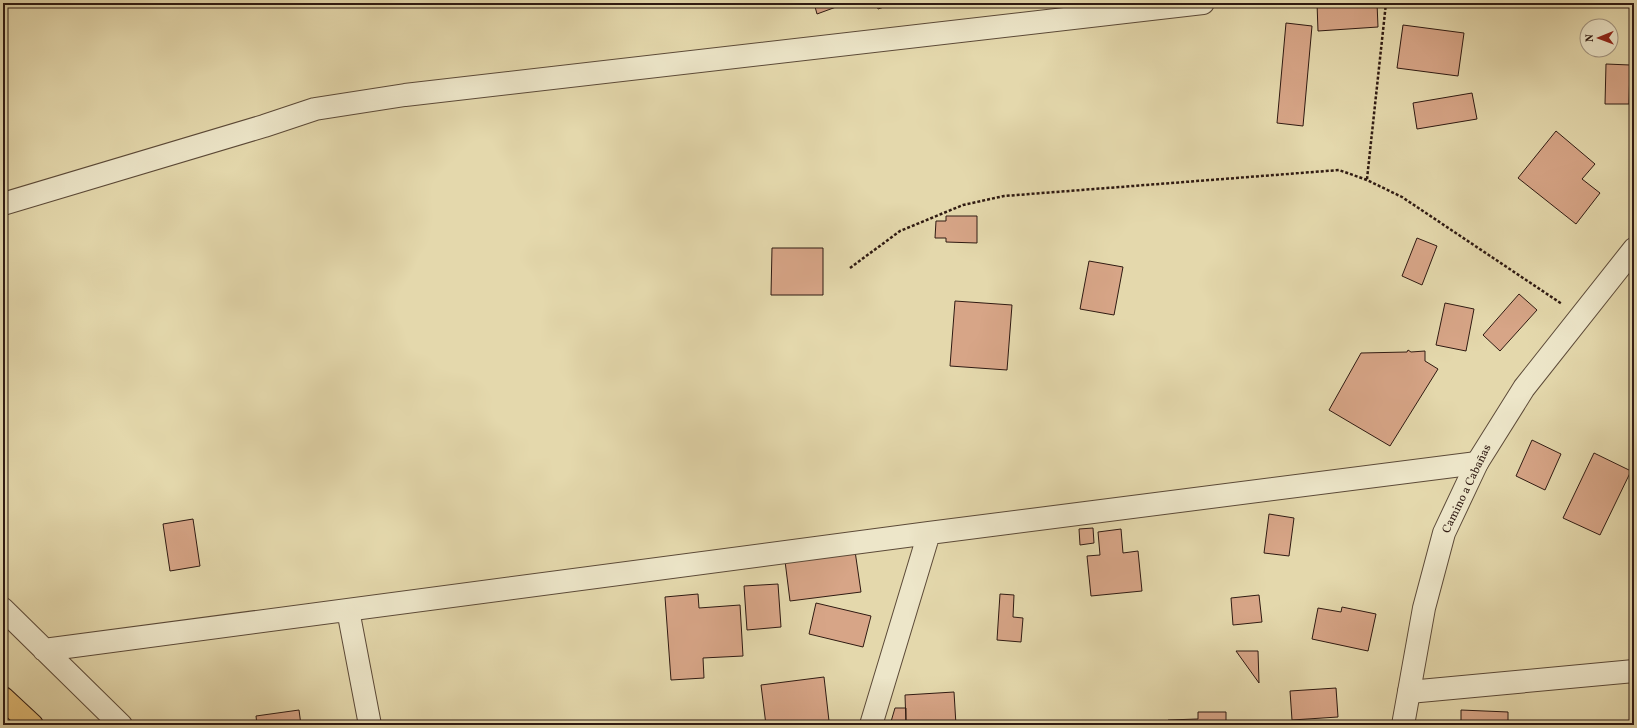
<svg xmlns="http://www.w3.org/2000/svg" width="1637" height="728" viewBox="0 0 1637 728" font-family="Vollkorn,serif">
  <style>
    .building { fill: #d7a587; stroke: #2f1a12 }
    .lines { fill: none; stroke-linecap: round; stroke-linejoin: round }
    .minor-casing { stroke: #5c4a38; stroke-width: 24 }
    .tertiary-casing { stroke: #5c4a38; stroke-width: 24 }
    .trunk-casing { stroke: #2f1a12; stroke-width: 24 }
    .path { stroke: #2f1a12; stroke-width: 2.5; stroke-dasharray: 3 2; stroke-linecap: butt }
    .minor { stroke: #ede6c9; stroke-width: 22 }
    .tertiary { stroke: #ede6c9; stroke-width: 22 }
    .trunk { stroke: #e2bc76; stroke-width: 22 }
    .labels { text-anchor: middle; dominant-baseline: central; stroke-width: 4; stroke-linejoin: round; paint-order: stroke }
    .street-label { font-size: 12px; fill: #2f1a12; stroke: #ede6c9 }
  </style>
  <rect width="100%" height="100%" fill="#e4d8ac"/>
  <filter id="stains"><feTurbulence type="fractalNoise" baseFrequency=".005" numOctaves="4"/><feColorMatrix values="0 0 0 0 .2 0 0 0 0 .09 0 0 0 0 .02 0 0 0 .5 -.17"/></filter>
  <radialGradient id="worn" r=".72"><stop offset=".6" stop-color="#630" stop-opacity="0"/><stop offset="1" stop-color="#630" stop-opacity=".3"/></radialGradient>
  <path class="building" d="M 434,3 L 471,3 L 471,4 L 434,6 Z
    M 814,3 L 847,3 L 817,14 Z
    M 863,3 L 890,3 L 890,5 L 878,9 L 876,3 L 864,7 Z
    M 1317,3 L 1377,3 L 1378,27 L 1318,31 Z
    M 1286,23 L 1312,26 L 1303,126 L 1277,123 Z
    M 1403,25 L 1464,33 L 1458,76 L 1397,68 Z
    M 1606,64 L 1630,65 L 1629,104 L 1605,104 Z
    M 1472,93 L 1477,119 L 1417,129 L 1413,103 Z
    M 1556,131 L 1595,164 L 1582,179 L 1600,193 L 1576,224 L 1518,178 Z
    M 946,216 L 977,216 L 977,243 L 946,242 L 946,238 L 935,238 L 936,221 L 946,221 Z
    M 1417,238 L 1437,246 L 1422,285 L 1402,276 Z
    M 772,248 L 823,248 L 823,295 L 771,295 Z
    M 1089,261 L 1123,267 L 1114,315 L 1080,309 Z
    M 1519,294 L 1537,310 L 1500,351 L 1483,335 Z
    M 955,301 L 1012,305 L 1007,370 L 950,366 Z
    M 1445,303 L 1474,309 L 1466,351 L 1436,345 Z
    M 1408,350 L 1411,352 L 1425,351 L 1425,361 L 1438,369 L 1390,446 L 1329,410 L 1361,353 L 1407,352 Z
    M 1532,440 L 1561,454 L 1545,490 L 1516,476 Z
    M 1594,453 L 1631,471 L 1600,535 L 1563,518 Z
    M 1269,514 L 1294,518 L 1289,556 L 1264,553 Z
    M 193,519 L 200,566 L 170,571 L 163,524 Z
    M 1093,528 L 1094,543 L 1080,545 L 1079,529 Z
    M 1121,529 L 1123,553 L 1138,551 L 1142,591 L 1091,596 L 1087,556 L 1100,555 L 1098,532 Z
    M 855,551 L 861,592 L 790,601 L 785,561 Z
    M 778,584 L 781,627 L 747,630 L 744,586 Z
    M 698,594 L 699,608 L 740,605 L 743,656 L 703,658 L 704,678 L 671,680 L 665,597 Z
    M 1000,594 L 1014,595 L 1013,617 L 1023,618 L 1021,642 L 997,640 Z
    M 1259,595 L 1262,622 L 1233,625 L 1231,598 Z
    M 816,603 L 871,616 L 863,647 L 809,634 Z
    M 1342,607 L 1376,614 L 1368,651 L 1312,639 L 1318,608 L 1341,612 Z
    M 1236,651 L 1258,651 L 1259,683 Z
    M 824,677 L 829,721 L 796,725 L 766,725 L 761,685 Z
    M 1336,688 L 1338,717 L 1292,720 L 1290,691 Z
    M 954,692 L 956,725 L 906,725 L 905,695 Z
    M 895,708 L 906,708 L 906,725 L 890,725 Z
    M 299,710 L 301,725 L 257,725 L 256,716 Z
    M 1461,710 L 1508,712 L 1508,725 L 1461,725 Z
    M 1198,712 L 1226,712 L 1226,725 L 1168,725 L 1168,720 L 1198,719 Z"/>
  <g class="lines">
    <g class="minor-casing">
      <path id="minor" d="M 3,204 L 264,126 L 315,109 L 405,95 L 1203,3
        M 3,609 L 121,725
        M 348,610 L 370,725
        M 44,650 L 929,533 L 1477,463
        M 1409,692 L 1634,671
        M 871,725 L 929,533"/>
    </g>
    <g class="tertiary-casing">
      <path id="tertiary" d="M 1403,725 L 1424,608 L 1444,533 L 1477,463 L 1524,388 L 1634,249"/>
    </g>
    <g class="trunk-casing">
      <path id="trunk" d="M 3,698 L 32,725"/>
    </g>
    <path class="path" d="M 1367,179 L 1386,3
      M 850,268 L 900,231 L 963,205 L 1004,196 L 1339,170 L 1367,180 L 1402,197 L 1562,304"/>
    <use href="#minor" class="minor"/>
    <use href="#tertiary" class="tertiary"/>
    <use href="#trunk" class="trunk"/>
  </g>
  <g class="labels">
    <g class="street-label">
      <text transform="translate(1467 489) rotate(-64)">Camino a Cabañas</text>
    </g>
  </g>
  <rect width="1637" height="728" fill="none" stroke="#e4d8ac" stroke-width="16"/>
  <rect x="4" y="4" width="1629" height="720" fill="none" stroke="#2f1a12" stroke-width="2"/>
  <rect x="8" y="8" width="1621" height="712" fill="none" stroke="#2f1a12"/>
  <g transform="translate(1599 38) rotate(269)"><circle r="19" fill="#ede6c9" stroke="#a19480"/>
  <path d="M0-3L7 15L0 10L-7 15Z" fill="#8f2418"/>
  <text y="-6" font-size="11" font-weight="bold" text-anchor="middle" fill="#2f1a12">N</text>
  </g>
  <rect width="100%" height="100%" filter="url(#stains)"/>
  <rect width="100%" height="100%" fill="url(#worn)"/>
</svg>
